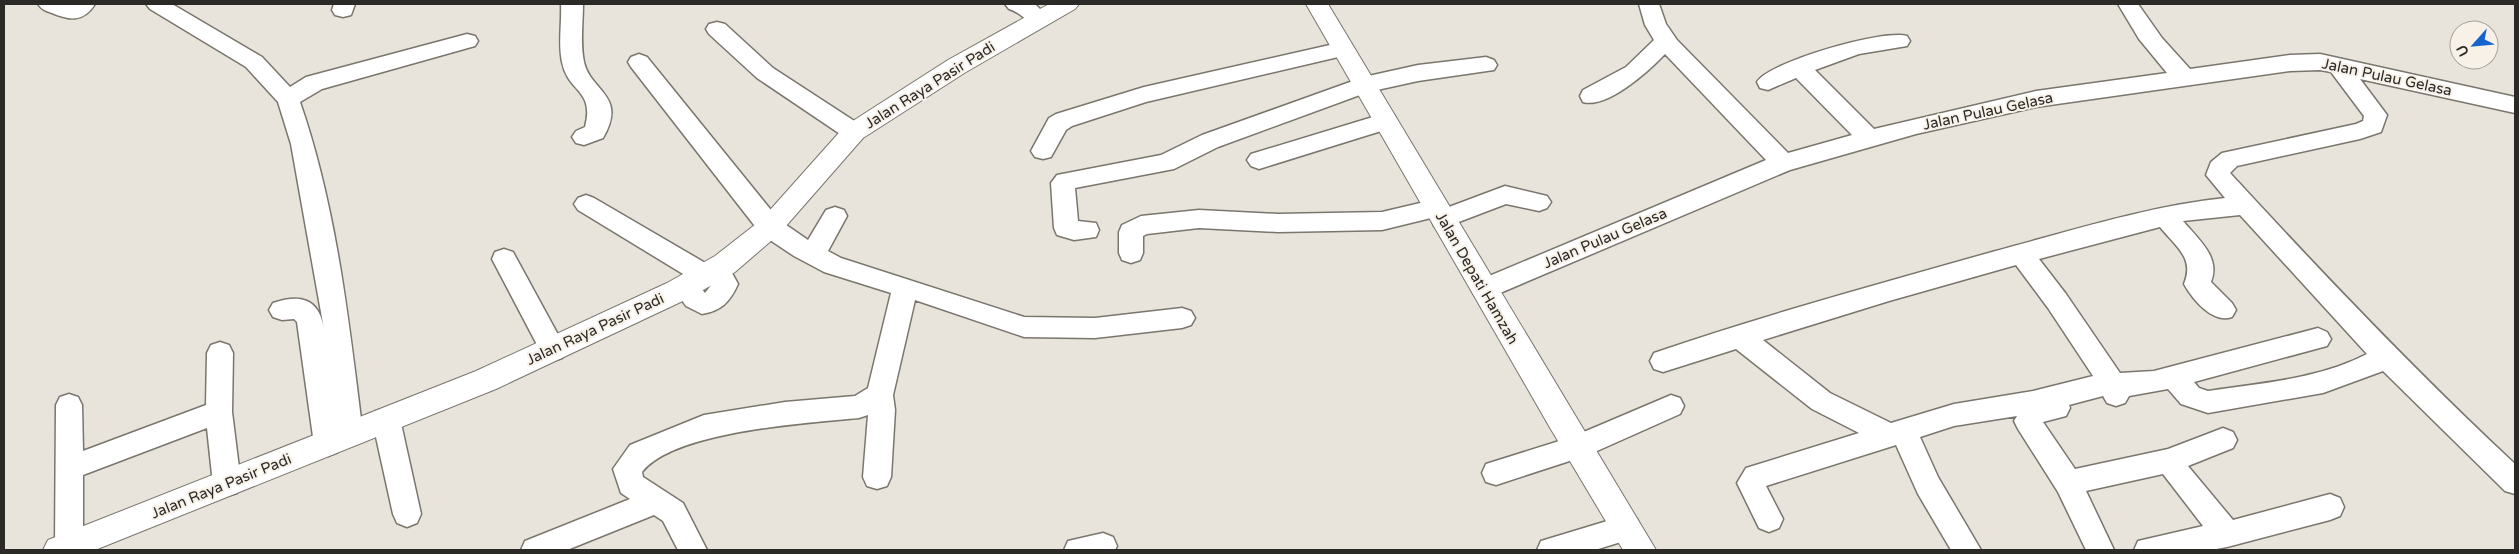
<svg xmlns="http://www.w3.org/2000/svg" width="2519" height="554" viewBox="0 0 2519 554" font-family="'Varela Round',sans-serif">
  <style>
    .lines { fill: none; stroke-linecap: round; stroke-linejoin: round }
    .street-casing { stroke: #7a756d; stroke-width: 3 }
    .secondary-casing { stroke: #7a756d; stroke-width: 2 }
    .street { fill: #fff; fill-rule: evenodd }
    .secondary { fill: #fff; fill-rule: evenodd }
    .labels { text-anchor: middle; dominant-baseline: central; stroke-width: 4; stroke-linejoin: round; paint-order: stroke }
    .street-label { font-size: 15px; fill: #2c2a27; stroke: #f7f1e8 }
  </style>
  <rect width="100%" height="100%" fill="#e9e4db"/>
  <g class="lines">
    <g class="street-casing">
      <path id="street" d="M 38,4 L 95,4 C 83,23 69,20 52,13 C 46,11 42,10 38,4 Z
        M 146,4 L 172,4 L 262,57 L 290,87 L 306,77 L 467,34 L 475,36 L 478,41 L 475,46 L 322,89 L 300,102 C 337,209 349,323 363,435 L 359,443 L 349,447 L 342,444 L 338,452 L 328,456 L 318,452 L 314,444 L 297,322 L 294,319 L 282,320 L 273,317 L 269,310 L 273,303 C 300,294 319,298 324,329 L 291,144 L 278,102 L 246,67 L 150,9 Z
        M 334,4 L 355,4 L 351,15 L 343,17 L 335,15 L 332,10 Z
        M 561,4 L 583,4 C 583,23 580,43 584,62 C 590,91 628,95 603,138 L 584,145 L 576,143 L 572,137 L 576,131 L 585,127 C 595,89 568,93 562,62 C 558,43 562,23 561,4 Z
        M 1005,4 L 1035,4 L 1050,19 L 1047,24 C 1030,29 1024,13 1009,9 Z
        M 1639,4 L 1659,4 L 1666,24 L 1677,40 L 1788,153 L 1852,135 L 1796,78 L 1768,90 L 1760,88 L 1757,82 C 1769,62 1883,29 1907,36 L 1910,41 L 1907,46 L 1859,54 L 1815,70 L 1874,129 L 2036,91 L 2167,73 L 2139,39 L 2118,4 L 2138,4 L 2162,38 L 2190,69 L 2290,55 L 2320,54 L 2515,97 L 2515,113 L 2360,79 L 2387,115 L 2381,132 L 2360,139 L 2237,166 L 2230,173 C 2322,273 2415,371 2515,464 L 2515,494 L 2505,491 L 2383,371 L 2323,393 L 2208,413 L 2181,404 L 2168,389 L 2129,396 L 2125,403 L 2116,406 L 2107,403 L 2103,396 L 2069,405 L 2070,408 L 2066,416 L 2043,422 L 2075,469 L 2168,449 L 2223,428 L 2233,432 L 2237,440 L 2233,448 L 2188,466 L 2233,520 L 2330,494 L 2340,498 L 2344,507 L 2340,516 L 2330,520 L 2227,547 L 2211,550 L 2134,550 L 2138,541 L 2203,526 L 2163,474 L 2086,491 L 2114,550 L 2086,550 L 2058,492 L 2018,429 L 2014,421 L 2017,416 L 1954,426 L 1920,437 L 1938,477 L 1981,550 L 1951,550 L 1918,494 L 1896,445 L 1766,486 L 1783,519 L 1779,528 L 1769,532 L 1759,528 L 1737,483 L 1746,468 L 1859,433 L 1812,409 L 1736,349 L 1663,372 L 1654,369 L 1650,361 L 1654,353 C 1765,315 1879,284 1992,252 C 2067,232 2148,206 2225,198 L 2206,175 L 2211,162 L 2222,153 L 2356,124 L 2363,121 L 2364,116 L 2331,72 L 2320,70 L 2290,71 L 2036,107 L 1916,134 L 1790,170 L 1493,296 L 1484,299 L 1475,296 L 1471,289 L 1475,282 L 1766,160 L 1665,54 C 1649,71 1607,109 1583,102 L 1580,96 L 1583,90 L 1626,67 L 1654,40 L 1645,25 ZM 2240,215 L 2367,354 C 2319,379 2261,383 2208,391 L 2199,388 L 2194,382 L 2327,346 L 2331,339 L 2327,332 L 2318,328 L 2154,371 L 2120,373 L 2066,294 L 2039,259 L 2160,227 C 2176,247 2195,258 2184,284 C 2193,300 2213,324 2232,317 L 2236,310 L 2232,303 L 2211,282 C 2221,257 2198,239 2183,221 ZM 2016,265 L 2048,308 L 2093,376 L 2033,391 L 1954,404 L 1891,423 L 1830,393 L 1763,340 L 1889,301 Z
        M 717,22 L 725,24 L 773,68 L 862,126 L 865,132 L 862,138 L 854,140 L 846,138 L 757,78 L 709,34 L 706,29 L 709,24 Z
        M 1343,42 L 1351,44 L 1354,49 L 1351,54 L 1146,102 L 1072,126 L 1066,130 L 1051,157 L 1043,159 L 1035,157 L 1031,151 L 1049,118 L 1056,114 L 1144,87 Z
        M 639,54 L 647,57 L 779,220 L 808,240 L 826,210 L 835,207 L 844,210 L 847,216 L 828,251 L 841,258 L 1024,317 L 1095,318 L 1182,308 L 1191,311 L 1195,318 L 1191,325 L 1182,328 L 1095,338 L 1024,337 L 915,300 L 893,395 L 895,410 L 891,477 L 887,486 L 877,489 L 867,486 L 863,477 L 868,415 L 859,418 C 807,423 674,431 642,472 L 643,477 L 683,503 L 707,550 L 678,550 L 663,521 L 654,515 L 567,550 L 521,550 L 525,541 L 630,499 L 621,493 L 613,469 L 630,445 L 704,415 L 785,402 L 855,396 L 868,388 L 891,293 L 824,272 L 794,256 L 761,234 L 631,67 L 628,62 L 631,57 Z
        M 1486,57 L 1494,60 L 1497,65 L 1494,70 L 1418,81 L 1368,92 L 1218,147 L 1174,169 L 1075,188 L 1078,221 L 1096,223 L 1099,230 L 1096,237 L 1074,240 L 1057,235 L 1054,228 L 1051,183 L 1057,175 L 1161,155 L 1202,135 L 1364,77 L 1418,65 Z
        M 1386,113 L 1394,115 L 1397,121 L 1394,127 L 1259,169 L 1251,166 L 1247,160 L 1251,154 Z
        M 1505,186 L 1547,196 L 1551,202 L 1547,208 L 1539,211 L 1506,204 L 1443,228 L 1434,226 L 1431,218 L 1382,230 L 1278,232 L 1199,228 L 1147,234 L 1143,236 L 1143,253 L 1140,260 L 1131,263 L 1122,260 L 1119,253 L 1119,232 L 1122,225 L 1141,216 L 1199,210 L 1278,214 L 1382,212 L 1437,199 L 1445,202 L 1449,207 Z
        M 586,195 L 594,198 L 707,264 L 717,259 L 726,262 L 738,284 C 730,302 721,311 702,314 L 686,306 L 672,286 L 676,279 L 688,277 L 578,210 L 574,204 L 578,198 ZM 696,282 L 712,284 L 705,293 Z
        M 504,249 L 513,252 L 562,342 L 566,350 L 562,358 L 553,361 L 544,358 L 492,259 L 495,252 Z
        M 220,342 L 229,345 L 233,353 L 232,412 L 241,484 L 237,493 L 227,496 L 217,493 L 213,484 L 207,428 L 83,475 L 83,546 L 81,550 L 57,550 L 55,546 L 56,405 L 60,397 L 69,394 L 78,397 L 82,405 L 83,451 L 206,405 L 207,353 L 211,345 Z
        M 1671,395 L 1680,398 L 1684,406 L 1680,414 L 1588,455 L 1496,485 L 1486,482 L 1482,473 L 1486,464 L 1572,437 Z
        M 386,408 L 396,411 L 400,419 L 421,514 L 417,523 L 407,527 L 397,523 L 393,514 L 372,419 L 376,411 Z
        M 1627,515 L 1637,519 L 1641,528 L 1637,537 L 1595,550 L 1537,550 L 1541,541 Z
        M 1103,533 L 1113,537 L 1117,546 L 1115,550 L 1064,550 L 1068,541 Z"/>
    </g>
    <g class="secondary-casing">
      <path id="secondary" d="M 1049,4 L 1079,4 L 1075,9 L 966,72 L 863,138 L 779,234 L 735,272 L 687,299 L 496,389 L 95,550 L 43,550 L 48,540 L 476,371 L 667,283 L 715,256 L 761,220 L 845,126 L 948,60 Z
        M 1306,4 L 1328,4 L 1656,550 L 1623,550 L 1549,426 Z"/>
    </g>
    <use href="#street" class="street"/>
    <use href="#secondary" class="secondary"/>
  </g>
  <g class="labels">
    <g class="street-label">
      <text transform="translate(2387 77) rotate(12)">Jalan Pulau Gelasa</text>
      <text transform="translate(930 85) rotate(-32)">Jalan Raya Pasir Padi</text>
      <text transform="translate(1988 111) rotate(-12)">Jalan Pulau Gelasa</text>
      <text transform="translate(1605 238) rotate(-23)">Jalan Pulau Gelasa</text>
      <text transform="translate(1477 278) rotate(60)">Jalan Depati Hamzah</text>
      <text transform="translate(595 329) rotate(-25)">Jalan Raya Pasir Padi</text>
      <text transform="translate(221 486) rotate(-22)">Jalan Raya Pasir Padi</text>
    </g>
  </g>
  <rect width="2519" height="554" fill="none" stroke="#2c2a27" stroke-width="10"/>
  <g transform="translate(2474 45) rotate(243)"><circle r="24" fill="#f7f1e8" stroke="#a6a19b"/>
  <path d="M0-4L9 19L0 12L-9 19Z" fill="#1663cd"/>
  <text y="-8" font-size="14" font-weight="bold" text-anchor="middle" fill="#2c2a27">U</text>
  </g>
</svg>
